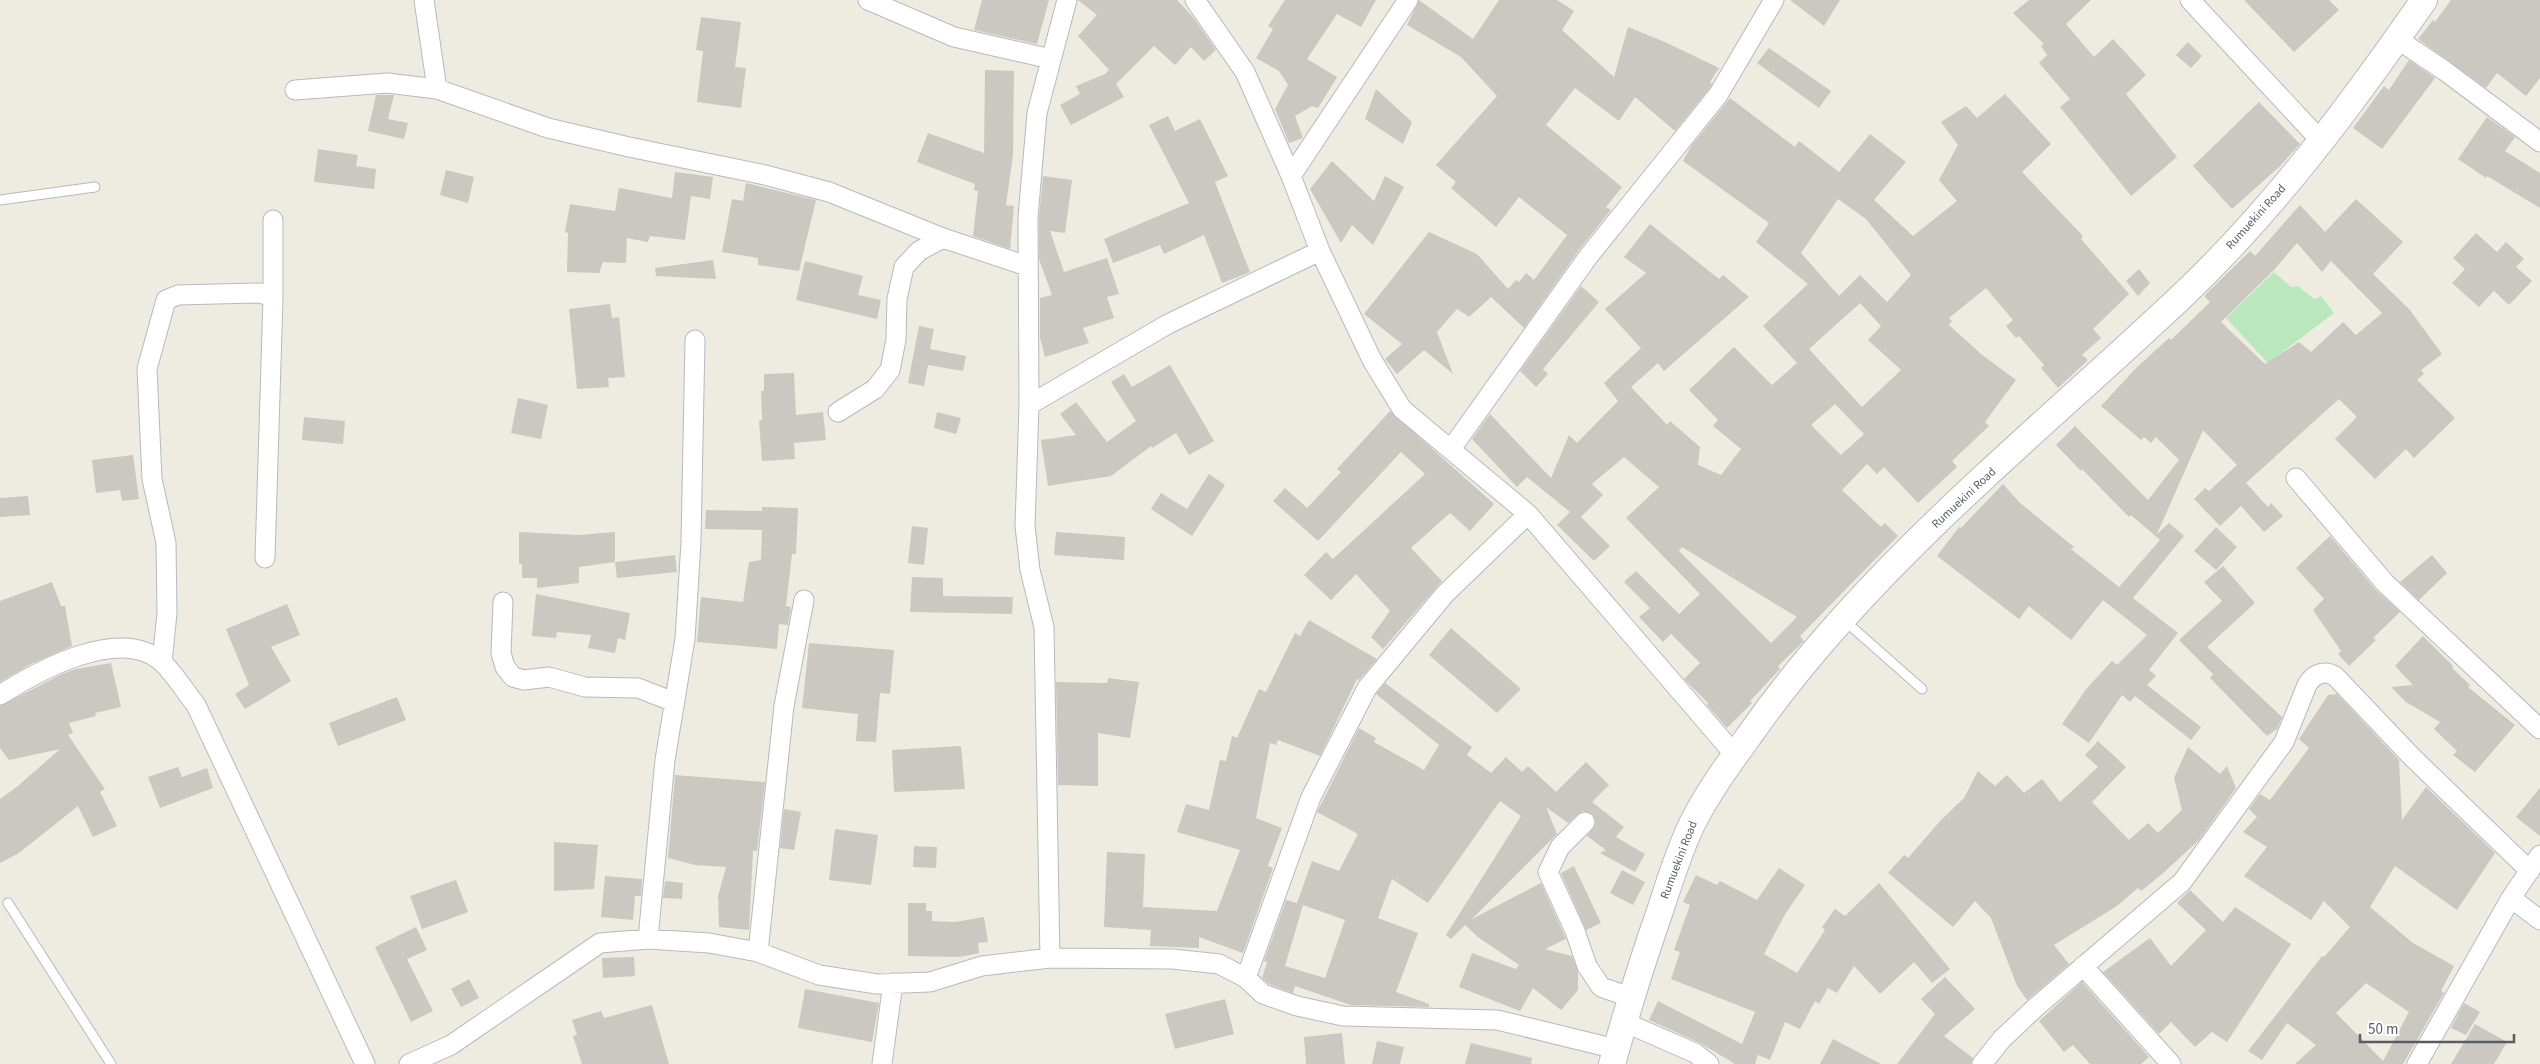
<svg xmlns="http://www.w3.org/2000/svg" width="2540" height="1064" viewBox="0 0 2540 1064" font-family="'Source Sans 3',sans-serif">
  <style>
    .green { fill: #bbe7bd }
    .building { fill: #cac8c0; fill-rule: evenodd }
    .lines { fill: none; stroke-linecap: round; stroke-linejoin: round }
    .lane-casing { stroke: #b6b9be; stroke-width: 11 }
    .street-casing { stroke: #b6b9be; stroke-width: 21 }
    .secondary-casing { stroke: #b7bac1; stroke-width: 28 }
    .lane { stroke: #fff; stroke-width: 9 }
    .street { stroke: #fff; stroke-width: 19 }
    .secondary { stroke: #fff; stroke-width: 26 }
    .labels { text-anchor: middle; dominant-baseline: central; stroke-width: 5; stroke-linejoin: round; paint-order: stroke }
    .street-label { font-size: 12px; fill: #595d63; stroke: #fff }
  </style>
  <rect width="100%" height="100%" fill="#eeebe1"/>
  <path class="green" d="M 2274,272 L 2291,287 L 2298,286 L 2314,299 L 2321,296 L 2334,313 L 2268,363 L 2226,318 Z"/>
  <path class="building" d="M 982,0 L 1049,0 L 1037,44 L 974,30 Z
    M 1078,0 L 1177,0 L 1193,17 L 1216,50 L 1204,61 L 1191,47 L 1175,65 L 1154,46 L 1116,84 L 1124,97 L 1071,125 L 1060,105 L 1080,94 L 1076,86 L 1105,74 L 1109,70 L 1078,36 L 1097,15 Z
    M 1285,0 L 1376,0 L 1361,27 L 1337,14 L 1307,59 L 1337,77 L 1318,108 L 1312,106 L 1295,116 L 1303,138 L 1289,143 L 1275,109 L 1288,85 L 1279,71 L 1256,58 L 1273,29 L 1268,26 Z
    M 1419,0 L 1473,39 L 1499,0 L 1557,0 L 1574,11 L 1562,30 L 1614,77 L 1628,27 L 1665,42 L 1719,68 L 1710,82 L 1712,84 L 1709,89 L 1675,131 L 1635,97 L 1619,121 L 1575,88 L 1546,125 L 1622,187 L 1606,207 L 1611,210 L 1579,250 L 1524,328 L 1491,297 L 1469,317 L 1457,309 L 1437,332 L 1453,374 L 1424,350 L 1397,374 L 1385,359 L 1402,344 L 1364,314 L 1429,232 L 1477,254 L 1508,289 L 1516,280 L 1519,282 L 1526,273 L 1534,280 L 1567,235 L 1519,197 L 1496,227 L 1451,188 L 1456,182 L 1436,165 L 1497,96 L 1461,57 L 1407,25 Z
    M 1790,0 L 1840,0 L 1824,26 Z
    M 2029,0 L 2091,0 L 2066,24 L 2094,57 L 2113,39 L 2146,75 L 2126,94 L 2177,157 L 2131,196 L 2060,107 L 2070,99 L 2039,63 L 2047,55 L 2041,46 L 2044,44 L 2013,13 Z
    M 2244,0 L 2329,0 L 2339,10 L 2294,52 Z
    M 2451,0 L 2540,0 L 2540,78 L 2526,96 L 2497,73 L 2486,88 L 2418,39 L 2433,20 L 2435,22 Z
    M 701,17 L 741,22 L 735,67 L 746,68 L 741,108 L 697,102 L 703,51 L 696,50 Z
    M 2188,42 L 2202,56 L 2191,68 L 2176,55 Z
    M 1769,48 L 1831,91 L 1819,108 L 1757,63 Z
    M 2409,60 L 2435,78 L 2382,149 L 2353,128 L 2384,86 L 2389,90 Z
    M 985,70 L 1014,71 L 1013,155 L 1006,205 L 1014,206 L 1010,249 L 973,236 L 978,191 L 974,190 L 975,184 L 917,162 L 928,133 L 984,153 Z
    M 1376,89 L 1412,122 L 1403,144 L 1365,119 Z
    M 2005,94 L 2051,144 L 2022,172 L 2083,236 L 2081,239 L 2129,294 L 2093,329 L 2101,338 L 2082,355 L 2088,360 L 2058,388 L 2041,368 L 2044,365 L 2019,336 L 2016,338 L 2006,326 L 2013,320 L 1986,288 L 1949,318 L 1952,321 L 1949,325 L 1981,354 L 2016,380 L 1985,422 L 1989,426 L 1952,461 L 1957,467 L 1918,503 L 1884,467 L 1877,474 L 1867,464 L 1842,490 L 1881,527 L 1885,523 L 1898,536 L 1800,636 L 1804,641 L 1778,666 L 1780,669 L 1750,701 L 1752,703 L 1727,728 L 1707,705 L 1708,703 L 1684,679 L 1700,663 L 1671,634 L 1663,642 L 1639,617 L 1650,608 L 1624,582 L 1636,571 L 1679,614 L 1700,594 L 1626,518 L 1659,487 L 1624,457 L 1592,484 L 1603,495 L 1581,517 L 1610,546 L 1594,561 L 1557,525 L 1570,512 L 1527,477 L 1517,487 L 1472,439 L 1490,414 L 1551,478 L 1569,435 L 1577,443 L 1618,401 L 1604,383 L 1641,348 L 1605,309 L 1646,273 L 1624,257 L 1650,224 L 1719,279 L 1723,275 L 1749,297 L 1664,371 L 1658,363 L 1631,387 L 1667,425 L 1670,421 L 1700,447 L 1698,465 L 1721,475 L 1741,449 L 1713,426 L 1718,420 L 1689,390 L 1734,347 L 1772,385 L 1797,363 L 1763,326 L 1808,284 L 1756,242 L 1769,223 L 1683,161 L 1692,145 L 1730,98 L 1795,147 L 1799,141 L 1839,172 L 1870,134 L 1906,162 L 1874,200 L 1913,236 L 1957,201 L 1939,180 L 1958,145 L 1941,122 L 1966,106 L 1977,118 ZM 1838,199 L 1866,219 L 1911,275 L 1887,302 L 1860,275 L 1839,296 L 1801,253 ZM 1860,303 L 1881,326 L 1868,340 L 1901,370 L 1862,407 L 1809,349 ZM 1835,404 L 1864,434 L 1841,455 L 1811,425 ZM 1682,547 L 1797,617 L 1771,643 L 1679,551 Z
    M 376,95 L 394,95 L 388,119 L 408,123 L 404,139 L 368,131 Z
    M 2259,102 L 2300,144 L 2279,167 L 2232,209 L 2193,166 Z
    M 1168,116 L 1175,131 L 1200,119 L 1228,176 L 1215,182 L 1250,272 L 1222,283 L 1204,235 L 1164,254 L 1160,245 L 1113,263 L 1104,239 L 1189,203 L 1149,125 Z
    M 2487,117 L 2515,137 L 2505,151 L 2540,173 L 2540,208 L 2487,176 L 2486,178 L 2458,159 Z
    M 318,149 L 358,155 L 356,166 L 376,169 L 374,189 L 314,182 Z
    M 1332,161 L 1374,201 L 1385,176 L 1404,187 L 1373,245 L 1352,225 L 1341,243 L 1310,189 Z
    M 446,170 L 474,177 L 468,203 L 440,195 Z
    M 675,172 L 713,177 L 710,199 L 691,196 L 685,240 L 650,236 L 648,242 L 627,238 L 626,263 L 603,262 L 599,273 L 567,272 L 568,233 L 565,232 L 570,204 L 615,211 L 619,188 L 672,198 Z
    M 1043,176 L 1072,180 L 1065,233 L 1050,231 L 1064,272 L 1107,258 L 1119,294 L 1107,297 L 1114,318 L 1083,328 L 1089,343 L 1045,357 L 1040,338 L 1040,298 L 1052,295 L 1039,259 L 1039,217 Z
    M 746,183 L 816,200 L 799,271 L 758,265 L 758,258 L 722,252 L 732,199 L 743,201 Z
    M 2356,199 L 2403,242 L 2373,274 L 2410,310 L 2442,354 L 2421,370 L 2424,374 L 2417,380 L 2455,418 L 2414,458 L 2406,449 L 2375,479 L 2335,439 L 2357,417 L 2339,399 L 2246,483 L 2268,507 L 2271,503 L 2283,516 L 2264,532 L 2241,506 L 2220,526 L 2194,499 L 2205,488 L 2209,491 L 2237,465 L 2203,430 L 2157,534 L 2169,523 L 2184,536 L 2133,598 L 2178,633 L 2149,670 L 2156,676 L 2147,685 L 2201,727 L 2191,740 L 2135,696 L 2130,702 L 2122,695 L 2089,743 L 2062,724 L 2087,688 L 2112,661 L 2117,665 L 2147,635 L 2103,600 L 2071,640 L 2029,606 L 2019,619 L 1937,556 L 1959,527 L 1961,528 L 2003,484 L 2019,502 L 2074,547 L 2071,549 L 2119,587 L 2160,540 L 2131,515 L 2129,517 L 2082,469 L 2081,471 L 2056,445 L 2075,426 L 2148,500 L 2179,460 L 2156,437 L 2151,443 L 2144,437 L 2141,440 L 2101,406 L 2137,367 L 2169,338 L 2171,340 L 2210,302 L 2204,296 L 2250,251 L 2255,256 L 2300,205 L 2325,232 ZM 2297,243 L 2322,272 L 2331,261 L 2382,313 L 2356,335 L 2343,322 L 2311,352 L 2299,342 L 2265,364 L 2221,322 L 2273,271 Z
    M 2476,233 L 2497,252 L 2506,242 L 2524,259 L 2516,267 L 2532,281 L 2509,305 L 2494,291 L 2479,307 L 2452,283 L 2465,269 L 2453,258 Z
    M 713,260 L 716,279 L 656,276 L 655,268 Z
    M 805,261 L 863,276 L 858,295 L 881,300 L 877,319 L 796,300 Z
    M 2139,269 L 2150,283 L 2138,296 L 2126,281 Z
    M 1581,286 L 1599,302 L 1543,369 L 1548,374 L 1536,387 L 1520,371 Z
    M 610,304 L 612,318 L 619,317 L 625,377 L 608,378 L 609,387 L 577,389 L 569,309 Z
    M 919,326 L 934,329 L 930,349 L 966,356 L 963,371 L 928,365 L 924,386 L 908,383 Z
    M 1170,365 L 1214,441 L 1189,455 L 1176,433 L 1152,448 L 1151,446 L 1111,476 L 1048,486 L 1041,440 L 1076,435 L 1060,414 L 1076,402 L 1107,442 L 1136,421 L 1111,382 L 1124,374 L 1132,387 Z
    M 794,373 L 796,415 L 823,412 L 826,440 L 794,443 L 795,459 L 762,461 L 759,421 L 762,420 L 761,391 L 764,391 L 764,374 Z
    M 518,398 L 548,405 L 541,439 L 511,433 Z
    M 1390,411 L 1494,504 L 1470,531 L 1450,513 L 1411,548 L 1442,581 L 1383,649 L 1371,637 L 1390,611 L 1356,574 L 1331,600 L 1304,575 L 1326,552 L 1333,559 L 1425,474 L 1401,452 L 1318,541 L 1273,501 L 1285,488 L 1307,508 L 1341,472 L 1337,469 Z
    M 937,412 L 961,418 L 956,434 L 934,428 Z
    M 304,417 L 345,421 L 343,444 L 302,440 Z
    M 133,455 L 139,499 L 122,501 L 120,490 L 96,493 L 92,460 Z
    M 1209,474 L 1225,485 L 1192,536 L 1151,509 L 1161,493 L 1187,509 Z
    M 28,496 L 30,515 L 0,517 L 0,498 Z
    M 762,507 L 798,508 L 796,554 L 792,554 L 786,606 L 791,607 L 788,625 L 779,624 L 777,649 L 697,642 L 701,597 L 743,602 L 749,562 L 761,560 L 762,530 L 705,529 L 706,510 L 762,511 Z
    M 912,526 L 928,528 L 924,565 L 908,563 Z
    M 2216,527 L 2237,547 L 2216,570 L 2194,551 Z
    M 519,532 L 578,535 L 615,532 L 615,562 L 579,567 L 579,583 L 537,588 L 537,578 L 522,578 L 522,564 L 519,564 Z
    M 1056,532 L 1125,537 L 1124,560 L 1054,555 Z
    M 2330,536 L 2376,590 L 2400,612 L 2373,638 L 2376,640 L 2349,666 L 2338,654 L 2341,651 L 2313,610 L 2324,599 L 2296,568 Z
    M 675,555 L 677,572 L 617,578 L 615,562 Z
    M 2432,555 L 2447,573 L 2419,600 L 2400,582 Z
    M 2223,566 L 2255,603 L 2207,647 L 2282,717 L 2277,729 L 2267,736 L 2210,678 L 2213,674 L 2179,640 L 2222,601 L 2204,582 Z
    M 912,577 L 943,578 L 943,596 L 1013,597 L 1012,614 L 910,612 Z
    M 52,582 L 61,606 L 65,606 L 72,646 L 31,664 L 0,682 L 0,601 Z
    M 536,594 L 630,613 L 625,640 L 618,638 L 615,653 L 588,648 L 591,635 L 557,632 L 556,638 L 532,636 Z
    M 287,604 L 300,635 L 271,647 L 291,681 L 245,709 L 235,694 L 249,685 L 226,629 Z
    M 1309,620 L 1377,659 L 1359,680 L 1357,679 L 1320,756 L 1278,740 L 1276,745 L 1270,743 L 1256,818 L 1282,828 L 1268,866 L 1273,868 L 1243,953 L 1199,937 L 1199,948 L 1150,946 L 1151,930 L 1104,927 L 1107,852 L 1145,854 L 1143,907 L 1217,911 L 1240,850 L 1177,832 L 1186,804 L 1209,810 L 1220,760 L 1226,761 L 1232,736 L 1237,738 L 1259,689 L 1266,692 L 1295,633 L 1300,636 Z
    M 1451,628 L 1521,689 L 1497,713 L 1429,655 Z
    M 2423,636 L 2453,666 L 2452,668 L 2470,685 L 2468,687 L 2515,725 L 2475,772 L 2453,755 L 2457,751 L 2434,729 L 2440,722 L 2406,702 L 2391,687 L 2413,685 L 2395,666 Z
    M 809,643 L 894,650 L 890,694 L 880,693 L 876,742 L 856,741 L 858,714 L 802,708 Z
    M 111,663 L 121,707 L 95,713 L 96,716 L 69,723 L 73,733 L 68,735 L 105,789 L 100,792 L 117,826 L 93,837 L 78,806 L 19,853 L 0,863 L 0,799 L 18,786 L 60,749 L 9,760 L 0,748 L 0,706 L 62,674 L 76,669 Z
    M 1108,678 L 1139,682 L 1130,738 L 1098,733 L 1098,786 L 1058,785 L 1056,682 L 1107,683 Z
    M 1385,683 L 1472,747 L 1467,755 L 1491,773 L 1506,757 L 1522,772 L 1528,766 L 1556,792 L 1586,762 L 1609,785 L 1592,802 L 1624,827 L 1616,837 L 1645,854 L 1635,872 L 1600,853 L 1606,850 L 1587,836 L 1596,824 L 1593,814 L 1582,811 L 1568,823 L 1546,807 L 1557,834 L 1472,919 L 1541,883 L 1566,939 L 1545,949 L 1572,956 L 1578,972 L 1578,990 L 1561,1010 L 1533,988 L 1520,1011 L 1459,987 L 1472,953 L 1516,969 L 1519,965 L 1478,937 L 1465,925 L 1451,939 L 1446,935 L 1521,816 L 1500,801 L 1428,903 L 1392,879 L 1378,918 L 1418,933 L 1396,992 L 1429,1004 L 1429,1007 L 1351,1005 L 1295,986 L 1293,993 L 1269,984 L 1262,978 L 1267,962 L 1264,961 L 1286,900 L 1297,903 L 1312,861 L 1339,871 L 1358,834 L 1317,812 L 1359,728 L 1376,738 L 1374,742 L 1424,770 L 1439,745 L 1376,694 ZM 1303,905 L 1345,920 L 1325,978 L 1285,966 Z
    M 2337,694 L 2399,760 L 2402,820 L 2426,787 L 2495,853 L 2457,910 L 2395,866 L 2370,907 L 2413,943 L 2454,966 L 2441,991 L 2444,993 L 2403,1064 L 2295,1064 L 2316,1045 L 2287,1023 L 2262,1060 L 2248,1051 L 2322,956 L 2324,957 L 2350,927 L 2324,901 L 2311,920 L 2244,876 L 2267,847 L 2243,832 L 2257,817 L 2249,809 L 2260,794 L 2270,800 L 2309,748 L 2299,739 L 2328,695 ZM 2366,983 L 2409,1012 L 2383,1061 L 2336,1013 Z
    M 397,697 L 406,720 L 338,746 L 329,723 Z
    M 2098,741 L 2126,767 L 2092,802 L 2129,840 L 2148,823 L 2158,833 L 2182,810 L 2174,778 L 2188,747 L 2220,774 L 2227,766 L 2236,788 L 2199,840 L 2161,875 L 2141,891 L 2138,888 L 2117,906 L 2054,945 L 2069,964 L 2027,1000 L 2017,986 L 1991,918 L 1975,901 L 1953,927 L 1888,873 L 1904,855 L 1908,858 L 1941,820 L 1964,798 L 1978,771 L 1995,786 L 2007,775 L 2024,793 L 2042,779 L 2060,802 L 2098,767 L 2085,755 Z
    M 961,746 L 965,789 L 894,792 L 892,750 Z
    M 178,767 L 182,777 L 207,768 L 213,788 L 160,808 L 148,777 Z
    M 675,775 L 765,782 L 757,851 L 753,851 L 749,930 L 719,927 L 718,896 L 726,867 L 695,865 L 668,858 Z
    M 2540,788 L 2540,836 L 2516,817 Z
    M 784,809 L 801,812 L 794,850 L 780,848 Z
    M 835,829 L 878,835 L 871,885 L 829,880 Z
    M 554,842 L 598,845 L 594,889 L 554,891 Z
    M 914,846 L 937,847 L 936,868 L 913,867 Z
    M 1574,866 L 1601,923 L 1586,930 L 1561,873 Z
    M 1779,868 L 1805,885 L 1784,916 L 1764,954 L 1797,973 L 1825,930 L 1822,927 L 1835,909 L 1845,916 L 1879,883 L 1950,969 L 1932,983 L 1914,962 L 1880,994 L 1854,966 L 1837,993 L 1828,988 L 1819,1004 L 1815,1001 L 1800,1029 L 1785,1022 L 1770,1060 L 1758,1055 L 1755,1064 L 1735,1064 L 1700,1043 L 1649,1020 L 1658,1001 L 1742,1044 L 1755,1012 L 1671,979 L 1680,952 L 1674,950 L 1690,905 L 1683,902 L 1696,875 L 1717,885 L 1720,881 L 1757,900 Z
    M 1622,870 L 1645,882 L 1633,905 L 1610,893 Z
    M 605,876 L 642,879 L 641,896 L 635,896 L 633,920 L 601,917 Z
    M 456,880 L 468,912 L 422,929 L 410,896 Z
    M 665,881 L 683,883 L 682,899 L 663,898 Z
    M 2190,890 L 2223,922 L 2235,907 L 2291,944 L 2227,1042 L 2212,1032 L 2195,1047 L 2171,1022 L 2159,1034 L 2103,972 L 2150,938 L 2171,966 L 2206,930 L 2177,903 Z
    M 908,903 L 926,903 L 926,911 L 932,911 L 932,921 L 955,922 L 984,917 L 988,942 L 978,943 L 979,953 L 960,957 L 908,956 Z
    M 416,927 L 427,950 L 407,959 L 433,1011 L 411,1022 L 375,947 Z
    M 634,957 L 635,976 L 603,978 L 602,958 Z
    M 1945,977 L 1975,1009 L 1944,1036 L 1973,1058 L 1971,1064 L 1897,1064 L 1935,1014 L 1921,999 Z
    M 469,979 L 479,998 L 461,1007 L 451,989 Z
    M 2082,982 L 2149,1057 L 2141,1064 L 2090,1064 L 2073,1045 L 2064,1052 L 2039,1021 Z
    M 805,989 L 879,1003 L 872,1042 L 798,1028 Z
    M 1225,999 L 1234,1034 L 1175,1049 L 1165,1014 Z
    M 2464,1003 L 2480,1012 L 2466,1035 L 2451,1028 Z
    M 652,1005 L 669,1064 L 582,1064 L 573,1036 L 577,1035 L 572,1020 L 601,1011 L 604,1018 Z
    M 2475,1024 L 2507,1042 L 2494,1064 L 2451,1064 Z
    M 1342,1033 L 1345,1064 L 1306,1064 L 1304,1037 Z
    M 1833,1039 L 1881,1064 L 1820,1064 Z
    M 1377,1041 L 1404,1047 L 1400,1064 L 1372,1064 Z
    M 1471,1043 L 1532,1058 L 1531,1064 L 1465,1064 Z"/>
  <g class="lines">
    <g class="lane-casing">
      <path id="lane" d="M 0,200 L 95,187
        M 1845,621 L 1922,689
        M 8,903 L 111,1064"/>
    </g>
    <g class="street-casing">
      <path id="street" d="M 424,0 L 437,89
        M 868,0 L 954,37 L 1051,59
        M 1195,0 L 1245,72 L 1291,176 L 1320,251 L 1372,360 L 1402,409 L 1528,514 L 1735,755
        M 2190,0 L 2321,141
        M 2397,39 L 2445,71 L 2540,142
        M 295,90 L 387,83 L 437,89 L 548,128 L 629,147 L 765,175 L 829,192 L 943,238 L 1027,266
        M 1291,176 L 1408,0
        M 273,220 L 273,298
        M 1029,405 L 1168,324 L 1320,251
        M 838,412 L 875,389 L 890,370 L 896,340 L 897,299 L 904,267 L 919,251 L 943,238
        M 1451,449 L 1588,257 L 1718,95 L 1774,0
        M 2296,478 L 2385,583 L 2540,729
        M 503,602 L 501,653 L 505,667 L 513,677 L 524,680 L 549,677 L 585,687 L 638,688 L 674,702
        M 162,662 L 167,613 L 166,543 L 152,479 L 147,369 L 166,300 L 178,295 L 261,293 L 273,298 L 265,558
        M 0,695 C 38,671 121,624 163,663 C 175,675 185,691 196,705 L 365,1064
        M 1585,822 L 1560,847 L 1548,872 L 1575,931 L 1587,966 L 1601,987 L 1632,998
        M 2511,898 L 2540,920
        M 648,939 L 665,760 L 685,639 L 691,542 L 695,340
        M 758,952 L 784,706 L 804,600
        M 1050,958 L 1044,627 L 1030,570 L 1025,526 L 1029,405 L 1028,217 L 1037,113 L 1067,0
        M 2083,966 L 2171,1064
        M 1246,978 L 1311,797 L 1367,688 L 1445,594 L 1528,514
        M 1624,1022 L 1695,1053 L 1709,1064
        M 409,1064 L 451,1045 L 600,943 L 648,939 L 709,943 L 758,952 L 819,975 L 877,984 L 930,982 L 982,966 L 1050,958 L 1173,959 L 1219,964 L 1246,978 L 1263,994 L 1297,1006 L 1343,1016 L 1497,1020 L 1616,1049
        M 882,1064 L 893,983
        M 1982,1064 L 2002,1039 L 2036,1007 L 2182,882 L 2284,742 L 2307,685 C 2313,675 2323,669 2335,676 L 2412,757 L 2530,871
        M 2417,1064 L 2511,898 L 2540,855"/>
    </g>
    <g class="secondary-casing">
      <path id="secondary" d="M 1612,1064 C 1627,1011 1643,959 1661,908 C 1670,880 1679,851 1692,824 C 1708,792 1730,762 1751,733 C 1869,565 2034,436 2182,296 C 2275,208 2351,105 2424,0"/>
    </g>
    <use href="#lane" class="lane"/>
    <use href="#street" class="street"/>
    <use href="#secondary" class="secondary"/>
  </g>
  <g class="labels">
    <g class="street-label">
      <text transform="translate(2256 217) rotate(-48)">Rumuekini Road</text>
      <text transform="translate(1964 498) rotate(-43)">Rumuekini Road</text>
      <text transform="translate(1679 860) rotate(-69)">Rumuekini Road</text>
    </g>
  </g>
  <path d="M2360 1034v8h154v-8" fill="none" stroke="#595d63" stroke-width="2.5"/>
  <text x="2368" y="1034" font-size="15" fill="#595d63" stroke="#ffffff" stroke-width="4" paint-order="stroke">50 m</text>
</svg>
